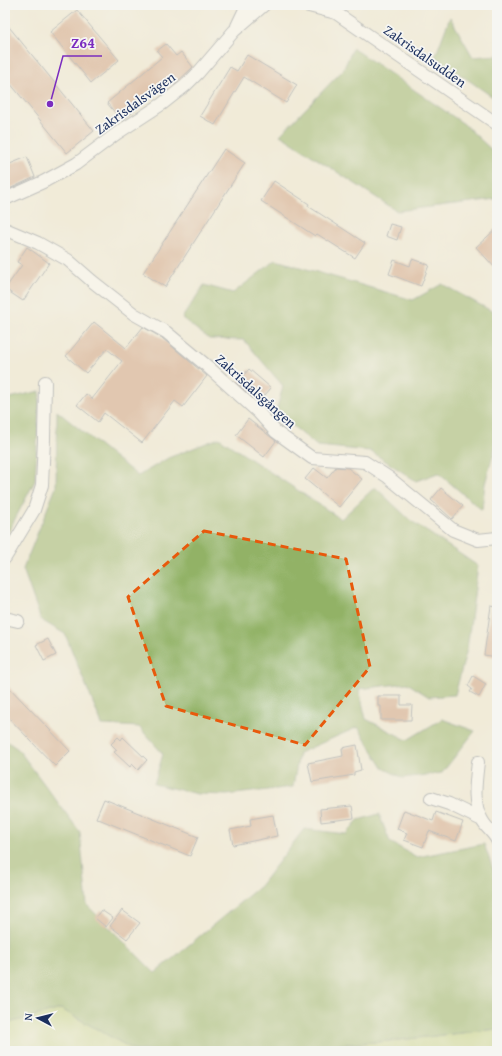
<svg xmlns="http://www.w3.org/2000/svg" width="502" height="1056" viewBox="0 0 502 1056" font-family="'Gentium Book Plus',serif">
  <style>
    .green { fill: #b8cf74; stroke: #6a7f69 }
    .forest { fill: #92b266; stroke: #567062 }
    .building { fill: #cf9c7f }
    .lines { fill: none; stroke-linecap: round; stroke-linejoin: round }
    .minor-casing { stroke: #868d9b; stroke-width: 14 }
    .minor { stroke: #fff; stroke-width: 12 }
    .marked { fill: none; stroke: #e8590c; stroke-width: 3; stroke-dasharray: 8 5; stroke-linejoin: round }
    .labels { text-anchor: middle; dominant-baseline: central; stroke-width: 3.5; stroke-linejoin: round; paint-order: stroke }
    .street-label { font-size: 14px; fill: #1b2f5e; stroke: #f6f6f2 }
    .leader { fill: none; stroke: #7b2cbf; stroke-width: 1.5 }
    .callout-dot { fill: #7b2cbf; stroke: #f6f6f2; stroke-width: 1.5 }
    .callout-label { font-size: 15px; text-anchor: middle; font-weight: bold; fill: #7b2cbf; stroke: #f6f6f2; stroke-width: 3.5; stroke-linejoin: round; paint-order: stroke }
  </style>
  <rect width="100%" height="100%" fill="#f6f6f2"/>
  <filter id="ink" filterUnits="userSpaceOnUse"><feTurbulence type="fractalNoise" baseFrequency=".025" numOctaves="2"/><feDisplacementMap in="SourceGraphic" scale="8" xChannelSelector="R" yChannelSelector="G"/><feConvolveMatrix kernelMatrix="1 2 1 2 8 2 1 2 1" color-interpolation-filters="sRGB"/></filter>
  <filter id="wash" filterUnits="userSpaceOnUse"><feTurbulence type="fractalNoise" baseFrequency=".012" numOctaves="4" result="noise"/><feDisplacementMap in="SourceGraphic" scale="16" xChannelSelector="R" yChannelSelector="G"/><feGaussianBlur stdDeviation="0.9" result="paint"/><feColorMatrix in="noise" values="0 0 0 0 0 0 0 0 0 0 0 0 0 0 0 0 0 1.4 0 .05"/><feComposite in="paint" operator="in"/></filter>
  <g filter="url(#wash)">
    <rect width="100%" height="100%" fill="#f1ebd8"/>
    <path class="green" d="M 61,1009 L 136,1051 L 5,1051 L 5,1024 Z
      M 497,1029 L 497,1051 L 246,1051 L 390,1041 Z"/>
    <path class="forest" d="M 450,17 L 473,57 L 497,55 L 497,100 L 435,57 Z
      M 353,48 L 464,124 L 497,155 L 497,199 L 397,211 L 280,135 L 343,70 Z
      M 276,260 L 413,300 L 442,284 L 497,314 L 497,441 L 485,484 L 482,510 L 438,473 L 416,481 L 370,451 L 317,446 L 276,412 L 283,386 L 244,340 L 209,339 L 182,318 L 204,285 L 233,293 Z
      M 40,391 L 35,481 L 5,538 L 5,399 Z
      M 57,411 L 138,476 L 168,458 L 219,438 L 341,519 L 375,487 L 410,520 L 478,566 L 467,649 L 455,695 L 429,697 L 407,683 L 359,689 L 366,719 L 407,740 L 442,719 L 475,731 L 442,773 L 403,778 L 383,768 L 358,727 L 299,753 L 293,787 L 227,795 L 197,794 L 154,784 L 163,754 L 139,727 L 102,725 L 65,634 L 41,620 L 23,569 L 56,487 Z
      M 5,740 L 18,749 L 80,832 L 87,905 L 155,973 L 260,886 L 304,829 L 346,834 L 358,820 L 379,814 L 390,842 L 417,857 L 484,844 L 497,880 L 497,1029 L 390,1041 L 246,1051 L 136,1051 L 61,1009 L 5,1024 Z"/>
    <g id="blocks">
      <path class="building" d="M 77,10 L 119,60 L 91,83 L 50,32 Z
        M 5,22 L 94,131 L 67,153 L 5,77 Z
        M 166,44 L 176,56 L 181,52 L 193,67 L 174,85 L 171,81 L 122,121 L 107,103 L 162,57 L 157,51 Z
        M 247,55 L 297,85 L 286,103 L 244,77 L 215,125 L 200,116 L 230,67 L 237,71 Z
        M 224,149 L 245,163 L 165,287 L 143,273 Z
        M 27,157 L 35,177 L 5,191 L 5,166 Z
        M 274,181 L 309,204 L 308,206 L 365,243 L 355,258 L 317,234 L 315,236 L 261,201 Z
        M 390,224 L 401,227 L 397,240 L 386,236 Z
        M 497,228 L 497,270 L 476,247 Z
        M 27,247 L 49,263 L 23,301 L 5,289 L 22,265 L 17,262 Z
        M 412,259 L 429,265 L 421,286 L 389,274 L 394,260 L 410,266 Z
        M 94,322 L 126,348 L 143,327 L 162,338 L 207,376 L 183,407 L 175,401 L 142,443 L 104,413 L 98,422 L 77,405 L 86,394 L 92,399 L 122,361 L 107,349 L 86,373 L 66,356 Z
        M 249,369 L 271,388 L 259,402 L 237,383 Z
        M 248,419 L 276,441 L 264,457 L 236,435 Z
        M 336,467 L 348,468 L 362,479 L 339,507 L 305,479 L 314,468 L 327,478 Z
        M 441,488 L 463,506 L 452,519 L 431,500 Z
        M 491,606 L 497,607 L 497,657 L 484,655 Z
        M 48,639 L 56,655 L 44,661 L 36,645 Z
        M 473,676 L 486,684 L 479,697 L 470,692 L 472,689 L 468,686 Z
        M 5,683 L 70,751 L 55,766 L 5,714 Z
        M 378,696 L 401,696 L 401,705 L 412,705 L 411,720 L 381,720 L 381,706 L 378,706 Z
        M 118,737 L 121,740 L 123,737 L 147,760 L 138,770 L 132,764 L 130,767 L 114,752 L 117,750 L 111,744 Z
        M 357,745 L 361,770 L 354,772 L 354,775 L 312,782 L 308,763 L 343,756 L 342,748 Z
        M 104,799 L 198,837 L 190,856 L 96,818 Z
        M 352,806 L 354,818 L 321,822 L 320,809 Z
        M 404,810 L 433,821 L 436,812 L 463,822 L 456,841 L 429,831 L 423,847 L 404,840 L 407,833 L 397,829 Z
        M 273,815 L 277,836 L 233,845 L 230,830 L 251,826 L 250,819 Z
        M 101,910 L 113,918 L 106,927 L 95,918 Z
        M 122,910 L 140,923 L 127,939 L 110,926 Z"/>
    </g>
  </g>
  <g filter="url(#ink)">
    <use href="#blocks" fill-opacity="0" stroke="#868d9b" stroke-width="1"/>
    <g class="lines">
      <g class="minor-casing">
        <path id="minor" d="M 305,5 L 336,13 L 497,124
          M 237,26 L 247,5
          M 5,199 L 43,182 L 76,164 L 116,134 L 162,104 L 186,85 L 198,73 L 234,31 L 264,5
          M 5,229 L 38,243 L 68,260 L 92,281 L 134,314 L 166,332 L 207,366 L 258,412 L 276,432 L 312,458 L 365,462 L 388,477 L 453,530 L 478,540 L 497,538
          M 5,558 L 34,510 L 42,485 L 44,439 L 45,382
          M 5,618 L 18,621
          M 478,762 C 476,780 472,804 482,820 C 486,828 493,832 497,840
          M 431,798 L 449,804 L 482,820"/>
      </g>
      <use href="#minor" class="minor"/>
    </g>
  </g>
  <path d="M0 0H502V1056H0ZM 204,531 L 346,559 L 370,667 L 305,745 L 166,706 L 128,597 Z" fill="#f1ebd8" fill-opacity=".55" fill-rule="evenodd"/>
  <path class="marked" d="M 204,531 L 346,559 L 370,667 L 305,745 L 166,706 L 128,597 Z"/>
  <g class="labels">
    <g class="street-label">
      <text transform="translate(425 56) rotate(35)">Zakrisdalsudden</text>
      <text transform="translate(135 103) rotate(-36)">Zakrisdalsvägen</text>
      <text transform="translate(256 391) rotate(42)">Zakrisdalsgången</text>
    </g>
  </g>
  <path class="leader" d="M50 104L63 56H102"/>
  <circle class="callout-dot" cx="50" cy="104" r="4"/>
  <g class="callout-label">
    <text x="83" y="48">Z64</text>
  </g>
  <rect width="502" height="1056" fill="none" stroke="#f6f6f2" stroke-width="20"/>
  <g transform="translate(38 1018) rotate(277)" stroke="#f6f6f2" stroke-width="3" paint-order="stroke">
  <path d="M0-3L7 15L0 10L-7 15Z" fill="#1b2f5e"/>
  <text y="-6" font-size="11" font-weight="bold" text-anchor="middle" fill="#1b2f5e">N</text>
  </g>
</svg>
